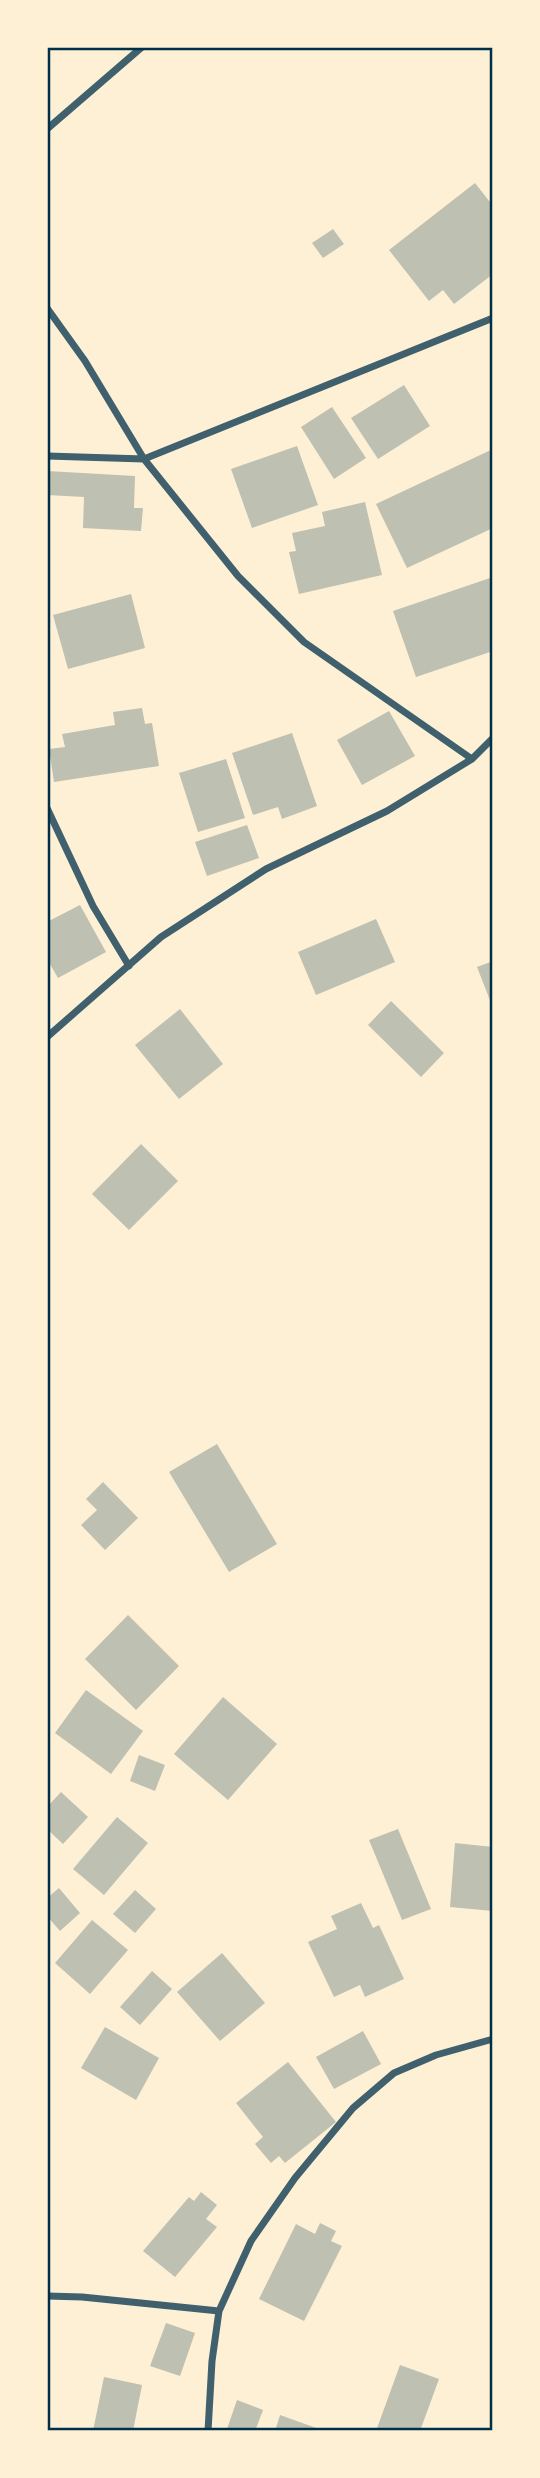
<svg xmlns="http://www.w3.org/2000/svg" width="540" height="2478" viewBox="0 0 540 2478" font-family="'PT Serif',serif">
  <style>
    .building { fill: #bec0b2 }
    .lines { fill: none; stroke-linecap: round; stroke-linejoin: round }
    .minor { stroke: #3f606c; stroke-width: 7 }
    .neatline { fill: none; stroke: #003049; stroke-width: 2.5 }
  </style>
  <rect width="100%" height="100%" fill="#fdf0d5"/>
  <path class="building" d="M 475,183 L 493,206 L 493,274 L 454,304 L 443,290 L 429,301 L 389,250 Z
    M 333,229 L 344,244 L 323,258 L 312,243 Z
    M 404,385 L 430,426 L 378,459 L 351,418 Z
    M 332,407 L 366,458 L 334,479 L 301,427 Z
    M 297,446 L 318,505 L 252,528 L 231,469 Z
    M 493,449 L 493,528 L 407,568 L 376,504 Z
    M 47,471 L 135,476 L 134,508 L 143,508 L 141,531 L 83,528 L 84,497 L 47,495 Z
    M 365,502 L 382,575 L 299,594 L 289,552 L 296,551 L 292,533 L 325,526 L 322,512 Z
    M 493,577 L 493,651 L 416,677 L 393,611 Z
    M 131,594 L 145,648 L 68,669 L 53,615 Z
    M 142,708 L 145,724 L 152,723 L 159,766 L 54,782 L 49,749 L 65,747 L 62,734 L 115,725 L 113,712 Z
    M 389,711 L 415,756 L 362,785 L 337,740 Z
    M 292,733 L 317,806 L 282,819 L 278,807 L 253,815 L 232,753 Z
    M 226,759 L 245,818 L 198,832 L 179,773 Z
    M 247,825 L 259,858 L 207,876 L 195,842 Z
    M 80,905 L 106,952 L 58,978 L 47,959 L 47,922 Z
    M 376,919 L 395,962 L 316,995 L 298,952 Z
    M 493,961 L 493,1008 L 477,967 Z
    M 391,1001 L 444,1053 L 421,1077 L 368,1025 Z
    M 180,1009 L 223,1064 L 179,1099 L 135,1045 Z
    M 141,1144 L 178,1181 L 129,1230 L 92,1194 Z
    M 217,1444 L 277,1544 L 229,1572 L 169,1472 Z
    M 103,1482 L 138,1518 L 105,1550 L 81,1525 L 97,1510 L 86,1499 Z
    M 128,1615 L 179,1666 L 136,1710 L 85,1659 Z
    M 86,1690 L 143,1731 L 111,1774 L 55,1733 Z
    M 223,1697 L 277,1744 L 228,1800 L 174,1754 Z
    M 139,1755 L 165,1765 L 155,1791 L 130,1781 Z
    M 61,1792 L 88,1817 L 63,1844 L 47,1829 L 47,1807 Z
    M 117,1817 L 148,1843 L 104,1895 L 73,1869 Z
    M 398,1829 L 431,1909 L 402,1920 L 369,1840 Z
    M 455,1843 L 493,1847 L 493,1911 L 450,1907 Z
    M 59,1888 L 80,1913 L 60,1931 L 47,1916 L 47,1898 Z
    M 135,1890 L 156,1909 L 135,1933 L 113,1914 Z
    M 361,1903 L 373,1928 L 379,1925 L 404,1979 L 365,1997 L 360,1985 L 334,1997 L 308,1942 L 337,1929 L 331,1916 Z
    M 92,1920 L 128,1950 L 90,1994 L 55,1963 Z
    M 222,1953 L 265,2003 L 220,2041 L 177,1992 Z
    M 152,1971 L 172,1989 L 140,2025 L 120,2007 Z
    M 105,2027 L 159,2058 L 136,2100 L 81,2068 Z
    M 363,2031 L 381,2064 L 334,2089 L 316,2057 Z
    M 288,2062 L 336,2122 L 285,2163 L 279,2156 L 271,2163 L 255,2144 L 263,2137 L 236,2103 Z
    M 201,2192 L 217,2205 L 206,2219 L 217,2227 L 175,2277 L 143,2251 L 189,2197 L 194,2201 Z
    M 320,2223 L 336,2231 L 331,2241 L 342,2246 L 304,2321 L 259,2299 L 296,2224 L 315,2234 Z
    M 166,2323 L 195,2333 L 180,2376 L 150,2366 Z
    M 400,2365 L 439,2379 L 420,2431 L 376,2431 Z
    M 104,2377 L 142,2385 L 133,2431 L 93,2431 Z
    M 237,2400 L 263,2410 L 255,2431 L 227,2429 Z
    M 280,2415 L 319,2429 L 318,2431 L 275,2431 Z"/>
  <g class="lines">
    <path class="minor" d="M 47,129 L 142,47
      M 47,308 L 85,361 L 144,459 L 238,576 L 304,642 L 472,759
      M 47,456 L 144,459 L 493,318
      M 47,808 L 93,906 L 129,966
      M 47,1037 L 161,937 L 266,869 L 387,811 L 472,759 L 493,738
      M 47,2296 L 82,2297 L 219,2311
      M 208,2431 L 212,2361 L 219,2311 L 251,2241 L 295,2178 L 353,2108 L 394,2073 L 436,2055 L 493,2039"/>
  </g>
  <rect width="540" height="2478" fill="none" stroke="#fdf0d5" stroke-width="98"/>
  <rect x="49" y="49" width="442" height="2380" class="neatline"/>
</svg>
